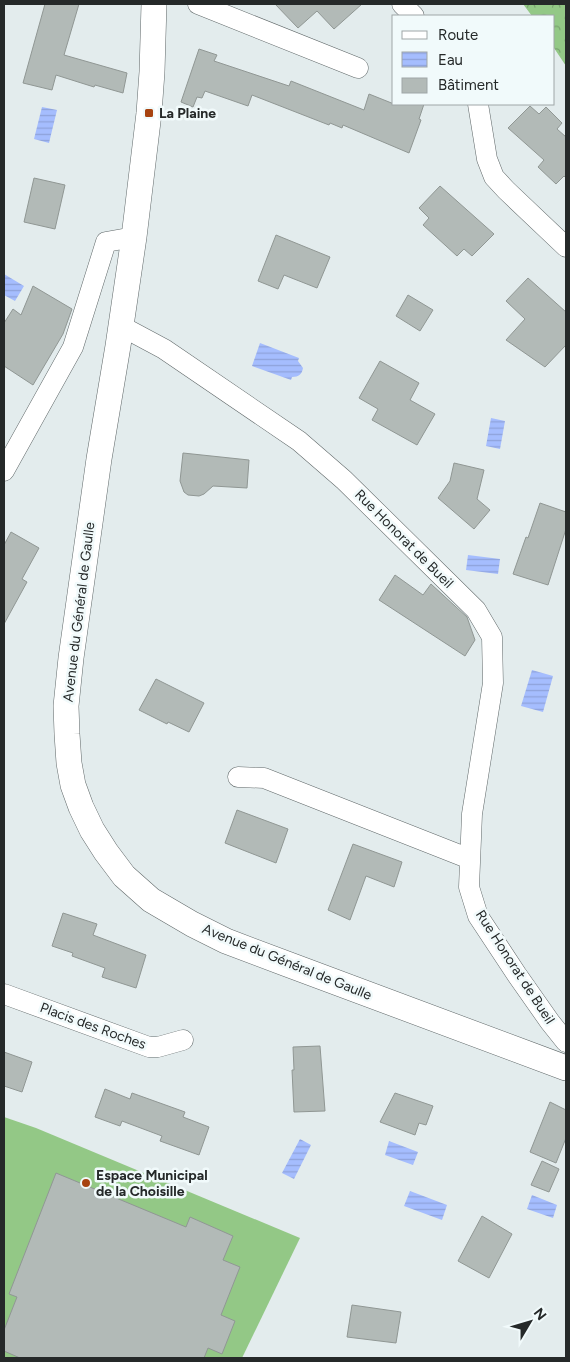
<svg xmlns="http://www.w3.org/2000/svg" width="570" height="1362" viewBox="0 0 570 1362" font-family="Figtree,sans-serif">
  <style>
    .forest { fill: url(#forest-crowns) }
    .pitch { fill: #93c886 }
    .water { fill: url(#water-rules) }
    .building { fill: #b2bab7; stroke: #909794 }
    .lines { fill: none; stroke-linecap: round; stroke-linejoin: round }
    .minor-casing { stroke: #61696a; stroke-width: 21 }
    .tertiary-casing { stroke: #61696a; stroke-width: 26 }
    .minor { stroke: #fff; stroke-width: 20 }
    .tertiary { stroke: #fff; stroke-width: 25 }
    .poi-dot { fill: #a74310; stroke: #f1fafb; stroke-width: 2 }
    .labels { text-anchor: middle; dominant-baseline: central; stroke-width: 5; stroke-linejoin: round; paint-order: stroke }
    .poi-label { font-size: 14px; font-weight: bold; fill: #252929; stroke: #f1fafb; text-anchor: start }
    .street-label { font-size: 14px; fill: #252929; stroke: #f1fafb }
  </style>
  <defs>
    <pattern id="forest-crowns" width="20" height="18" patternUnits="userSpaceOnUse" patternTransform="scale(1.25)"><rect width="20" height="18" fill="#93c886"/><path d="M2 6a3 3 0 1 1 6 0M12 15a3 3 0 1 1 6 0" fill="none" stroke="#78a26e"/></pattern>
    <pattern id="water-rules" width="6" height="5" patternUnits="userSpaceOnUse" patternTransform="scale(1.25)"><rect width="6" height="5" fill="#a5bdfe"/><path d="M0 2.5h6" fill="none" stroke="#8ea2da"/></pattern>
  </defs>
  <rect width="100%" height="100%" fill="#e3eced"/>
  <path class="forest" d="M 523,4 L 566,4 L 566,66 L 554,48 L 554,16 L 532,16 Z"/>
  <path class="pitch" d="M 4,1117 L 36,1128 L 300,1238 L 242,1358 L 4,1358 Z"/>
  <path class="water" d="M 42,107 L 57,110 L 49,143 L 34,139 Z
    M 4,274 L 24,286 L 15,301 L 4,295 Z
    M 260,343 L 299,358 L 298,361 L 303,368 C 302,374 299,377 292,377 L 291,380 L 252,366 Z
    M 491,418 L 505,421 L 500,449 L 486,446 Z
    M 468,555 L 500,559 L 498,574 L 466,570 Z
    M 532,670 L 553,676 L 543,712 L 521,706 Z
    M 300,1139 L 311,1145 L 294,1179 L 282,1173 Z
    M 389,1141 L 418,1152 L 413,1165 L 385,1155 Z
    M 410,1191 L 447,1205 L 442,1220 L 404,1206 Z
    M 532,1195 L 557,1205 L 553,1218 L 527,1209 Z"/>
  <path class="building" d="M 45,4 L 79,4 L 64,55 L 127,73 L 123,93 L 95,85 L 94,87 L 56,75 L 52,90 L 23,83 Z
    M 275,4 L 362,4 L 334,29 L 317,11 L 298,28 Z
    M 199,49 L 217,55 L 214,61 L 289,86 L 291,81 L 364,110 L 369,94 L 394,104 L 424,104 L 419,119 L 421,120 L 409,153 L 343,125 L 342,128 L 330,123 L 329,125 L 252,95 L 248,106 L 205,91 L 202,98 L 197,97 L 193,107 L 181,102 Z
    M 530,106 L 539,114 L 546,107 L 562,123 L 557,129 L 566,137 L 566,178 L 564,176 L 556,184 L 538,167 L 544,160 L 508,128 Z
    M 34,178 L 65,185 L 55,229 L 24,222 Z
    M 440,186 L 494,234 L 472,256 L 464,249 L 457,256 L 423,225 L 429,218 L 419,208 Z
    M 276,235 L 330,257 L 317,288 L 284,275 L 278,289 L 258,281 Z
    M 528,278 L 566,312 L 566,345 L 545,367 L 506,340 L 525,319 L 506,301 Z
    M 33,286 L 72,309 L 63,334 L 33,385 L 4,366 L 4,323 L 13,309 L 21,315 Z
    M 408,295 L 433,310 L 420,331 L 396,316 Z
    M 380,361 L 419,383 L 410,400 L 435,414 L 417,445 L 372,420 L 378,409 L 359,398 Z
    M 183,453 L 249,460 L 247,488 L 213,486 L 204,494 L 199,496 L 188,495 L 184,492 L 180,481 Z
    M 454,463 L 484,470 L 477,499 L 490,510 L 474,529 L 438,498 L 450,481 Z
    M 540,503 L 566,512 L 566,529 L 548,585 L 513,574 L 526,537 L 528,538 Z
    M 11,532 L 39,548 L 22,579 L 27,582 L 4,624 L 4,545 Z
    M 395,575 L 423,595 L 431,584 L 467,617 L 475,640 L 465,656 L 379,600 Z
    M 156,679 L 204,703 L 189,732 L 168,722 L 167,724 L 139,710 Z
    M 237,810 L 288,829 L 276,863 L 225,843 Z
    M 353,844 L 402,862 L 394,887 L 366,876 L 350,920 L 328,910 Z
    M 63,913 L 97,924 L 93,935 L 146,955 L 136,988 L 102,977 L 105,968 L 72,956 L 73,953 L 52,946 Z
    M 320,1046 L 325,1111 L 294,1112 L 292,1070 L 294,1070 L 293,1047 Z
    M 4,1052 L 32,1062 L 22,1092 L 4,1086 Z
    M 105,1089 L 130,1099 L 132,1093 L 185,1112 L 183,1117 L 209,1127 L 199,1155 L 160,1141 L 162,1136 L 122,1121 L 120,1126 L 95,1117 Z
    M 395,1093 L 433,1106 L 426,1125 L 419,1123 L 415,1135 L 380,1122 Z
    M 550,1102 L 566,1110 L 566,1138 L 556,1163 L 530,1152 Z
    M 542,1161 L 559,1169 L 549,1192 L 531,1185 Z
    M 56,1173 L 186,1227 L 190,1217 L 233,1236 L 223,1260 L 240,1267 L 221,1315 L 235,1321 L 222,1354 L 208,1348 L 204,1358 L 20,1358 L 4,1351 L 4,1330 L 17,1297 L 9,1294 Z
    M 482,1216 L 512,1234 L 489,1278 L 458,1261 Z
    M 352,1305 L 401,1312 L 396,1343 L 347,1337 Z"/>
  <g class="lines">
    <g class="minor-casing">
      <path id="minor" d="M 198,4 L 358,68
        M 402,4 L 414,16
        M 478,104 L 487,159 L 494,177 L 506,190 L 566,247
        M 121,326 L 164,349 L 299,441 L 344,480 L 476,610 L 492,637 L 493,683 L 472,814 L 469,887 L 478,916 L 517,975 L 550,1022 L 566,1042
        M 4,471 L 73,347 L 106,242 L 134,237
        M 238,777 L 264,778 L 470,859
        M 4,994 L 149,1047 L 158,1047 L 183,1040"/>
    </g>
    <g class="tertiary-casing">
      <path id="tertiary" d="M 154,4 L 152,72 L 149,113 L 134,237 L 118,346 L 99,459 L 71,658 L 66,706 L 67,734 L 69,763 L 73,785 L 81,807 L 92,830 L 106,852 L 124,876 L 151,900 L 192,924 L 226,941 L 287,964 L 566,1068"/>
    </g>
    <use href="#minor" class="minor"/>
    <use href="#tertiary" class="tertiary"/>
  </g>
  <g class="poi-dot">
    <rect x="144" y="108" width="10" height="10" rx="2.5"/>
    <circle cx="86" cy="1183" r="5"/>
  </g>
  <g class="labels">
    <g class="poi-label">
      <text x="159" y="113">La Plaine</text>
      <text x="96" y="1175">Espace Municipal<tspan x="96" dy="16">de la Choisille</tspan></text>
    </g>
    <g class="street-label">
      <text transform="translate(404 539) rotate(45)">Rue Honorat de Bueil</text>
      <text transform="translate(79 612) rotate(-83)">Avenue du Général de Gaulle</text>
      <text transform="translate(287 962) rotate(22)">Avenue du Général de Gaulle</text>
      <text transform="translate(515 967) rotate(57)">Rue Honorat de Bueil</text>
      <text transform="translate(93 1026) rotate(20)">Placis des Roches</text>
    </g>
  </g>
  <rect width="570" height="1362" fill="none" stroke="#252929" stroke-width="10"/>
  <rect x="392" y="15" width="162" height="90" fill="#f1fafb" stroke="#9fa6a7"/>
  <rect x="402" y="31" width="25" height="8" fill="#ffffff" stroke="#9fa6a7"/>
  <text x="438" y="40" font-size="15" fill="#252929">Route</text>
  <rect x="402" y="52" width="25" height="15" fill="url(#water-rules)" stroke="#9fa6a7"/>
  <text x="438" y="65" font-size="15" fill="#252929">Eau</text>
  <rect x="402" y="78" width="25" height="15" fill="#b2bab7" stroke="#9fa6a7"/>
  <text x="438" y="90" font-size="15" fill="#252929">Bâtiment</text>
  <g transform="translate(530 1322) rotate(52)" stroke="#f1fafb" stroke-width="4" paint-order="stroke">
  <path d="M0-4L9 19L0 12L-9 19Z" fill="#252929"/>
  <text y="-8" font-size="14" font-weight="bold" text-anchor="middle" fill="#252929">N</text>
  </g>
</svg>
